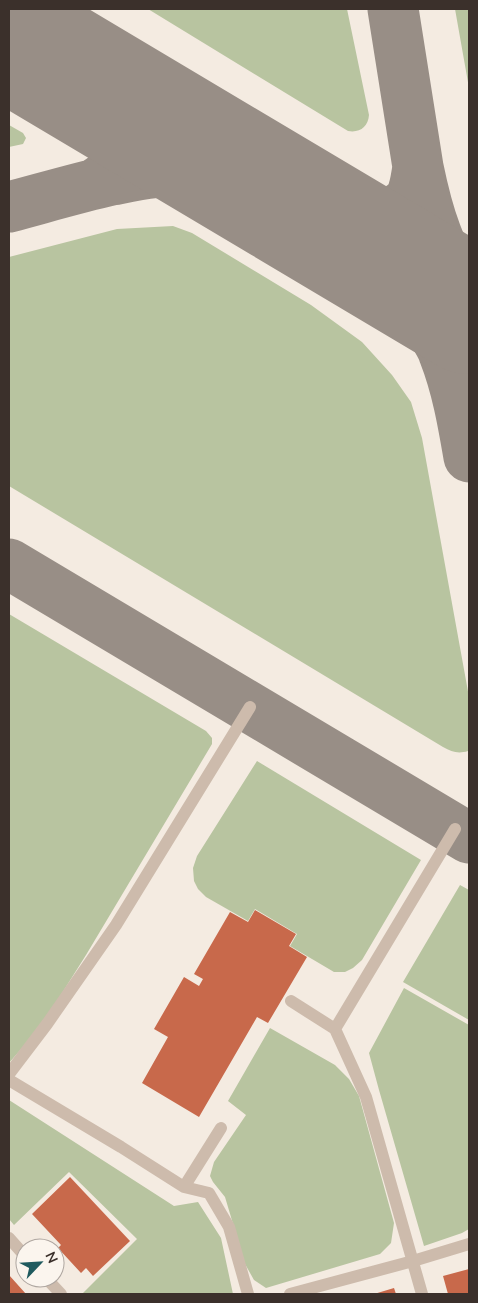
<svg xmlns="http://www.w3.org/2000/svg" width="478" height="1303" viewBox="0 0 478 1303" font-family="Mulish,sans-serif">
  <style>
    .green { fill: #b8c4a0 }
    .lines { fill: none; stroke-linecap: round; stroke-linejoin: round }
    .taxiway { stroke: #988e86; stroke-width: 51 }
    .runway { stroke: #988e86; stroke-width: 128 }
    .building { fill: #c8694b }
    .minor { stroke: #cdbbac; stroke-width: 12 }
  </style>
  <rect width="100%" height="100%" fill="#f4ebe1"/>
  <path class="green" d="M 148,9 L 347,9 L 369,115 C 368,127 360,133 348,131 Z
    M 455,9 L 469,9 L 469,88 Z
    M 9,125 L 23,133 L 26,138 L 23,144 L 9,147 Z
    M 173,226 L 192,233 L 311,305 L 362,342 L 392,375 L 411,402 L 422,438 L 469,697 L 469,750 L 468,751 C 458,754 452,752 443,747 L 9,486 L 9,257 L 117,229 Z
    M 9,614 L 206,731 L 212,738 L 212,744 L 86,955 L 42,1025 L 9,1063 Z
    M 257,761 L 421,860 L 362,960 L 353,968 L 345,972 L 334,972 L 290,946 L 297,934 L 255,909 L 248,921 L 206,897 L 198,889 L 194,881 L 193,868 L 197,856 Z
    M 460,885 L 469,890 L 469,1020 L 403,982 Z
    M 404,988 L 469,1025 L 469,1229 L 462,1233 L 424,1246 L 379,1090 L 369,1053 Z
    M 270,1028 L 335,1065 L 349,1079 L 359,1096 L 394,1223 L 391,1243 L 380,1254 L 266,1288 L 254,1280 L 245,1264 L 225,1197 L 213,1182 L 210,1176 L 214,1162 L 246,1115 L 228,1101 Z
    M 9,1100 L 174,1206 L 198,1202 L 221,1238 L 233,1294 L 82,1294 L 137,1239 L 69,1172 L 14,1225 L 9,1219 Z"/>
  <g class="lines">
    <path class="taxiway" d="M 418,167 C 427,211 440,258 469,292
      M 96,183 C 136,159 129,129 107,94
      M 9,207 C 43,198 77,188 112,180 C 138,175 165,169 191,173 C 220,177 248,188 276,195
      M 322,223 C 349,228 364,228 389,214 C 395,211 403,206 408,201 C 415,192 416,178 418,167 L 393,9
      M 322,223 C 365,255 408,284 434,334 C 437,340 442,347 444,354 C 457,387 463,422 469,457
      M 9,564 L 469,838"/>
    <path class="runway" d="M 9,36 L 469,310"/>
  </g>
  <path class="building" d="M 255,910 L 296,934 L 289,946 L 307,957 L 268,1023 L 257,1017 L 199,1117 L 142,1083 L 168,1037 L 154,1029 L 184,977 L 199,986 L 203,979 L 194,974 L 230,912 L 248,922 Z
    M 70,1177 L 130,1241 L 93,1276 L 86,1268 L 81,1273 L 58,1248 L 61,1245 L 32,1214 Z
    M 469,1269 L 469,1294 L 448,1294 L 443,1276 Z
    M 9,1275 L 26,1294 L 9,1294 Z
    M 394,1288 L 396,1294 L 374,1294 Z"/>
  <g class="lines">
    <path class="minor" d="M 291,1001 L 335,1029
      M 9,1074 L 47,1024 L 116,925 L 250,707
      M 9,1080 L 121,1147 L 184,1187 L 209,1193 L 229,1227 L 248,1294
      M 184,1187 L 221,1128
      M 9,1238 L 25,1256
      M 46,1278 L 61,1294
      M 290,1294 L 413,1261 L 469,1244
      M 422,1294 L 366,1097 L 335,1029 L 455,829"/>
  </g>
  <rect width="478" height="1303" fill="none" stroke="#3b302b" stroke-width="20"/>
  <g transform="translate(40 1263) rotate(65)"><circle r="24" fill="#fbf5ee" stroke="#aea6a0"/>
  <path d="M0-4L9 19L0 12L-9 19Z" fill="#1f5a5e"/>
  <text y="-8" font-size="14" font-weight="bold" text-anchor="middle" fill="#3b302b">N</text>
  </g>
</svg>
